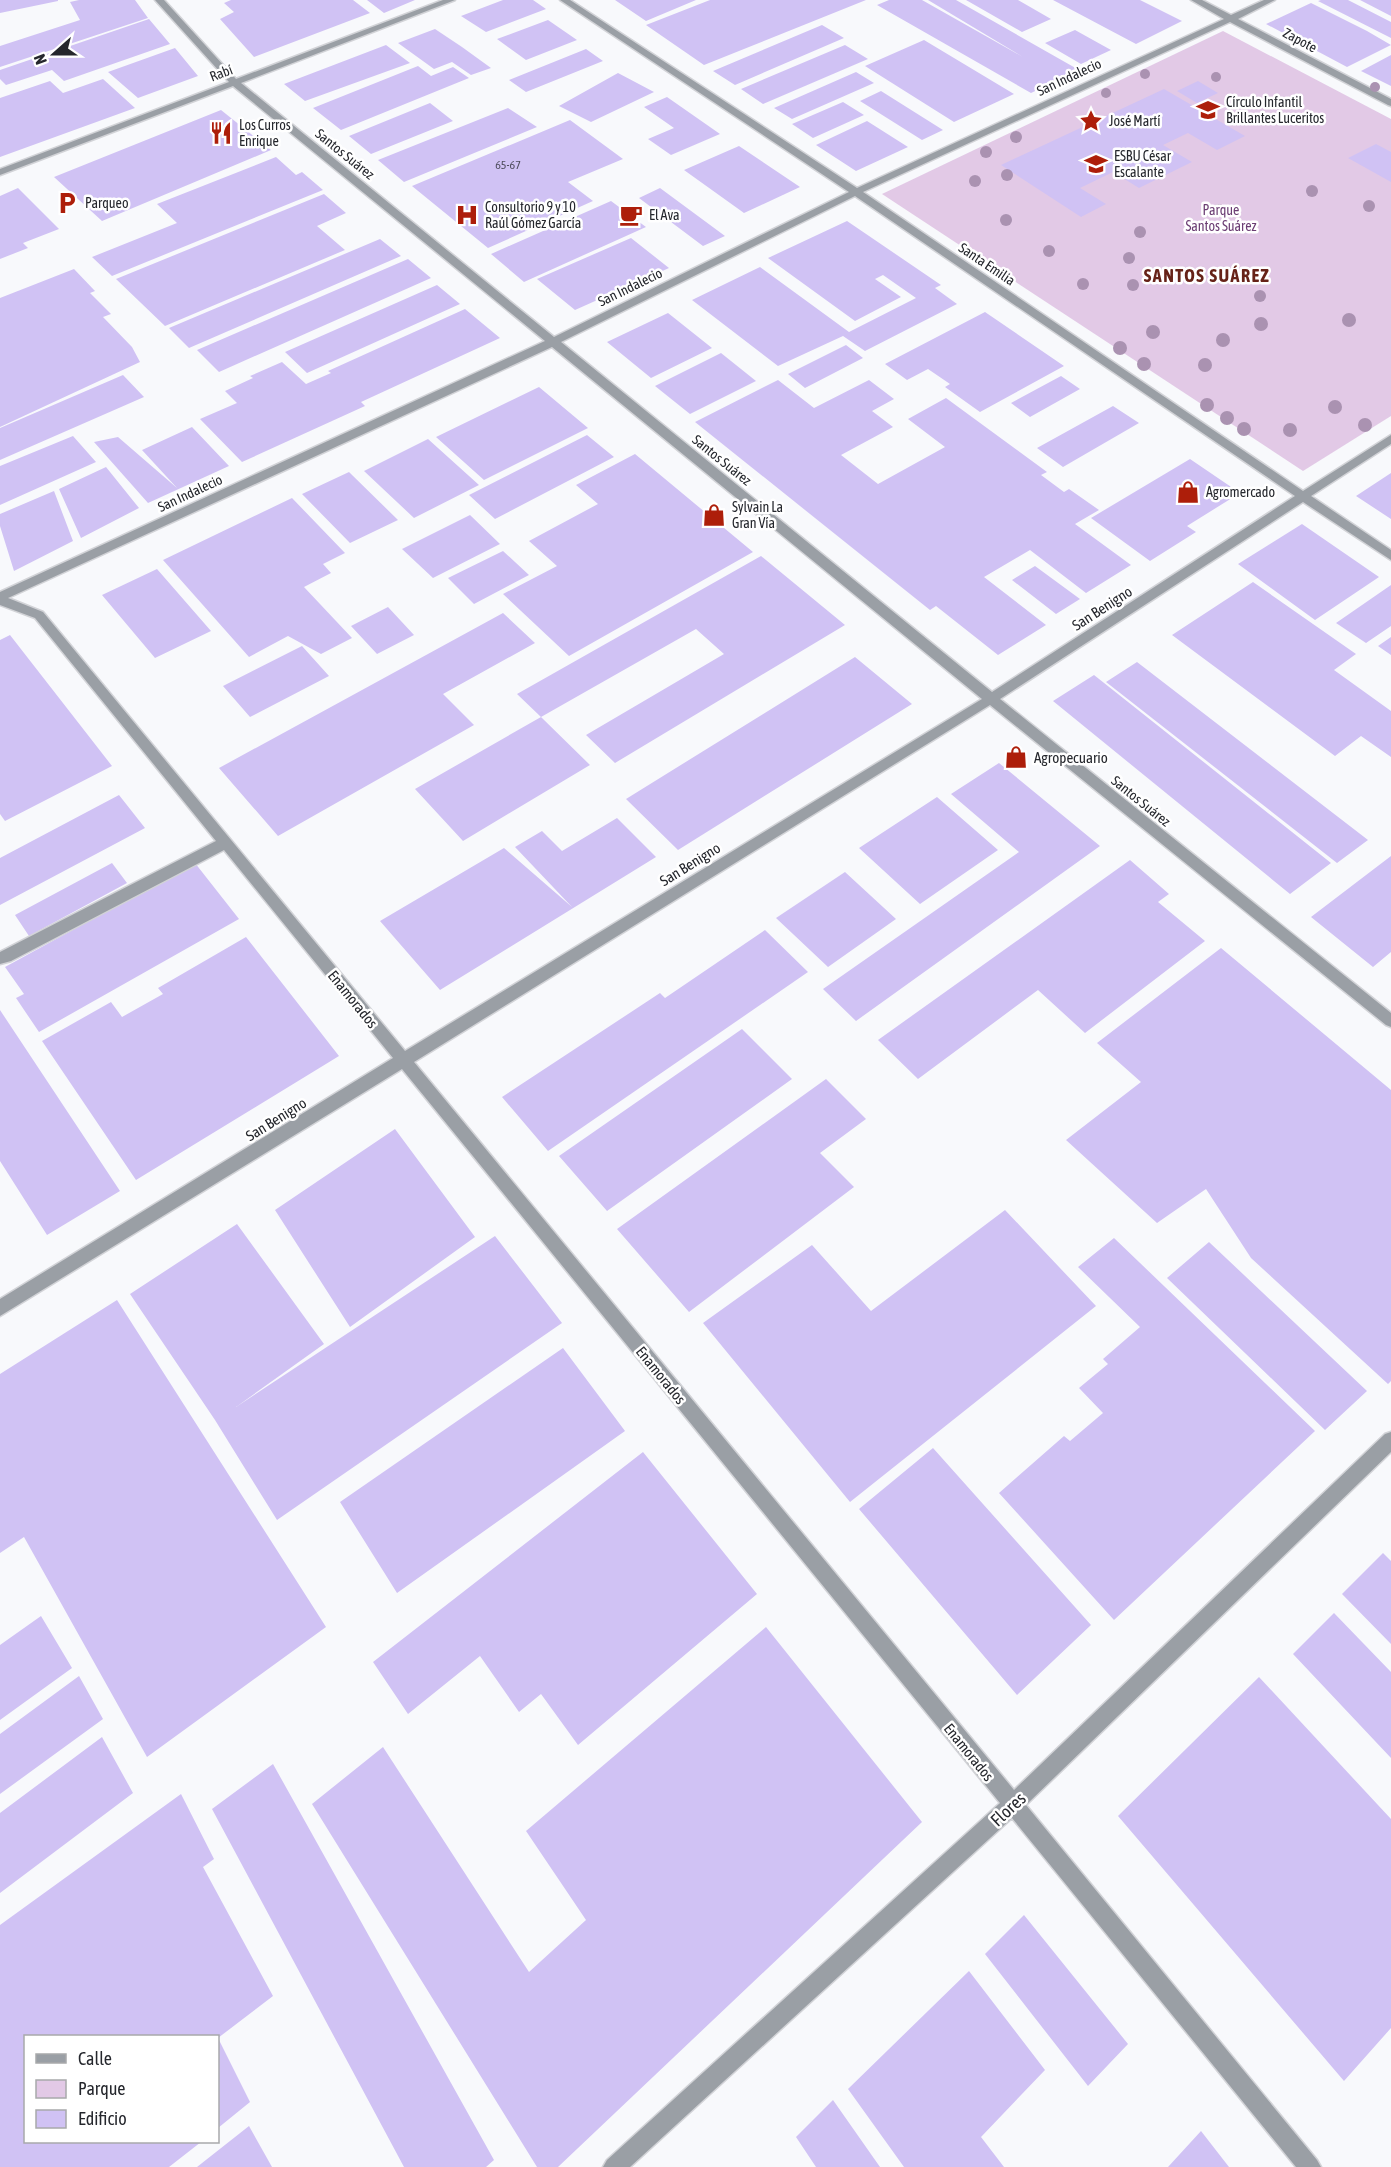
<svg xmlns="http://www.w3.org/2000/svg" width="1391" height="2167" viewBox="0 0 1391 2167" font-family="'Asap Condensed',sans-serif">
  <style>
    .green { fill: #e2c9e6 }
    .building { fill: #d0c2f4 }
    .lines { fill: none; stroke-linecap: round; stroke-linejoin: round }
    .minor-casing { stroke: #d2d3d7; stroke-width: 3 }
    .minor { fill: #9a9fa5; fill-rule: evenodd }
    .tree { fill: #aa92b1 }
    .labels { text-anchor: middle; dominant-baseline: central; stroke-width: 5; stroke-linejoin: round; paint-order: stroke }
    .number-label { font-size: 12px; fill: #504e5f }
    .far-street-label { font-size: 14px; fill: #25272d; stroke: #fff }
    .far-poi-label { font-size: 14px; fill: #25272d; stroke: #fff; text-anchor: start }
    .far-park-label { font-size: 14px; fill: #6b3d73; stroke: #fff }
    .street-label { font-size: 15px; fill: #25272d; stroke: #fff }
    .poi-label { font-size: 15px; fill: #25272d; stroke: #fff; text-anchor: start }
    .far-district-label { font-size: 18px; font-weight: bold; letter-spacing: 1.5px; fill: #662218; stroke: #fff }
    .near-street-label { font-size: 18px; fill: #25272d; stroke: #fff }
  </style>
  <rect width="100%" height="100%" fill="#f8f9fc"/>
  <path class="green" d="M 1223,31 L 1391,119 L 1391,416 L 1303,471 L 882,194 Z"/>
  <path class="building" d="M 0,0 L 58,0 L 58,1 L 0,13 Z
    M 79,0 L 135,0 L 148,18 L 0,67 L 0,46 L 80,20 L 70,2 Z
    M 231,0 L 353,0 L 370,13 L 254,57 L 220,19 L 234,12 L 224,3 Z
    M 367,0 L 415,0 L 384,13 Z
    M 503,0 L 533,0 L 546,9 L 486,32 L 461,16 Z
    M 615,0 L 696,0 L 646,21 Z
    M 710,0 L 866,0 L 704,65 L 646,25 Z
    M 889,0 L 922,0 L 1023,57 L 928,0 L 956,0 L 1079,70 L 1031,93 L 877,5 Z
    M 966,0 L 1018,0 L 1051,19 L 1022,32 Z
    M 1053,0 L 1140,0 L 1182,21 L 1136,44 Z
    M 1321,0 L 1348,0 L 1391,22 L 1391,38 L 1318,1 Z
    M 1360,0 L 1391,0 L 1391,16 Z
    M 1311,3 L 1367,31 L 1391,45 L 1347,67 L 1266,24 Z
    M 149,19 L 170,44 L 64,81 L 52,70 L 6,85 L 0,79 L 0,70 Z
    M 548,20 L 577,40 L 526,60 L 497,39 Z
    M 822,25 L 844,38 L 735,85 L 713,71 Z
    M 435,29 L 462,47 L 491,68 L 471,75 L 452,62 L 434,69 L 398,43 Z
    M 1075,30 L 1111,50 L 1081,64 L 1045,43 Z
    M 924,40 L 1014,94 L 954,122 L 865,66 Z
    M 386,45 L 410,63 L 305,101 L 284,84 Z
    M 845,45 L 868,59 L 763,104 L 741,89 Z
    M 175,48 L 198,76 L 138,98 L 108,72 Z
    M 586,49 L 603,61 L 526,92 L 509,80 Z
    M 1391,55 L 1391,86 L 1361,71 Z
    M 418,66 L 431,76 L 453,67 L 469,78 L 341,130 L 313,108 Z
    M 856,72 L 874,83 L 792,119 L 774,108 Z
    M 618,73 L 654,92 L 591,122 L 559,106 Z
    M 103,79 L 135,108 L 0,157 L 0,98 L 50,81 L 63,93 Z
    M 1198,81 L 1218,93 L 1197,103 L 1177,91 Z
    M 1164,89 L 1245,136 L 1217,150 L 1188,133 L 1163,145 L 1192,162 L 1139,188 L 1113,172 L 1080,188 L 1106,204 L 1081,217 L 1001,165 Z
    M 881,91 L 943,130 L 922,140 L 860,101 Z
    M 667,97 L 720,134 L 671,155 L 648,139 L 674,128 L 644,107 Z
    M 843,102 L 864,115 L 813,138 L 792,124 Z
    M 430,103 L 453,121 L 371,154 L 349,136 Z
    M 508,108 L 537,127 L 404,182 L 378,160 Z
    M 221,110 L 271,150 L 102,221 L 54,177 Z
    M 570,120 L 623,159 L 568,182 L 593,201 L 488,248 L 412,186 Z
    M 867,121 L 908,147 L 856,171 L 816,145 Z
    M 1376,144 L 1391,152 L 1391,182 L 1348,158 Z
    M 739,146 L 800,187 L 744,213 L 684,170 Z
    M 276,157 L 296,175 L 302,172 L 323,190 L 112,276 L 92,257 L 177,223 L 157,204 Z
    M 18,188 L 59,229 L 23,243 L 28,248 L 0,259 L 0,196 Z
    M 660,188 L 725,236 L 703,246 L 639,198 Z
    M 324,194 L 346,213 L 317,226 L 345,250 L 165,326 L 116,279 Z
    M 611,201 L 646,227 L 524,282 L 491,254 Z
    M 847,221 L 941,285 L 935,288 L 957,304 L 865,351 L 843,336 L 778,366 L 692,300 L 760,267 L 849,332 L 916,298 L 883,275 L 875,279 L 901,297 L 855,321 L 768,258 Z
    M 631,238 L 669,268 L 575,310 L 537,279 Z
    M 380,239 L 401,256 L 189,348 L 169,328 Z
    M 408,259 L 431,278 L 219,372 L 197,350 Z
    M 74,269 L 95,291 L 90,293 L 111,314 L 103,317 L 132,347 L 140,362 L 0,427 L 0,298 Z
    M 437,285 L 460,304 L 307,373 L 285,352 Z
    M 465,309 L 500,338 L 361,402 L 365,406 L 242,462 L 200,419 L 237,403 L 225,391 L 253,378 L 250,376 L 282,362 L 306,384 L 331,373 L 328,371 Z
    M 985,312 L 1064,366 L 980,412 L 945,387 L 950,384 L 928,369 L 907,380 L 885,364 Z
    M 668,313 L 712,348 L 651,378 L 607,342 Z
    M 846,345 L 863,358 L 805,388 L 788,374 Z
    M 721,353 L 756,381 L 690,414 L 655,386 Z
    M 123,375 L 144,397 L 0,460 L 0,428 Z
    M 1061,376 L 1080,389 L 1030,417 L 1011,403 Z
    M 778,380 L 814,408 L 869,380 L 894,399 L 872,411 L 893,427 L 841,455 L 878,484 L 945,447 L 908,419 L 946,398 L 1047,472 L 1041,475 L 1064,492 L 1069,489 L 1099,510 L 1075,524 L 1131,565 L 1086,593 L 1030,550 L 984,577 L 1046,625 L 998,655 L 936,606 L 930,610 L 695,422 Z
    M 539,387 L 588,428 L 484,480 L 436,437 Z
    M 1113,406 L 1139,423 L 1063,467 L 1037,448 Z
    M 192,427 L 229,466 L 148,503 L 94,442 L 118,437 L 177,488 L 142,450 Z
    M 587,435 L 614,457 L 495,519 L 469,495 Z
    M 73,436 L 96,462 L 0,505 L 0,466 Z
    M 428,439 L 479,485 L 414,518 L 364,471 Z
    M 635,454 L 753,552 L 569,656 L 503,594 L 557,566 L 529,541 L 598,504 L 576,485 Z
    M 1190,459 L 1240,493 L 1187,526 L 1196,532 L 1150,561 L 1091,518 Z
    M 106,467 L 139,508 L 81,538 L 59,489 Z
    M 349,472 L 398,520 L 350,543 L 302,494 Z
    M 1391,473 L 1391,519 L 1356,496 Z
    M 54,491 L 73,541 L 14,571 L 0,526 L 0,514 Z
    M 292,498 L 345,553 L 323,564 L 331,573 L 304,587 L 352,638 L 321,654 L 288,636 L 249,657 L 163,560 Z
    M 470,515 L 500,544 L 433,578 L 402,549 Z
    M 1302,524 L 1379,577 L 1315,620 L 1238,564 Z
    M 503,551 L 529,575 L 474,604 L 448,578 Z
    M 761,556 L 845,625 L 615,763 L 586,735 L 724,654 L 696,629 L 541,717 L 517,694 Z
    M 1035,566 L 1080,599 L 1056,614 L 1012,580 Z
    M 157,569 L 211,631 L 155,658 L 102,595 Z
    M 1253,582 L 1356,654 L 1334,670 L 1391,711 L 1391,757 L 1361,736 L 1335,756 L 1172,635 Z
    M 1391,585 L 1391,626 L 1366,643 L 1336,623 Z
    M 388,607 L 414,635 L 377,654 L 351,626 Z
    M 503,613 L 535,643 L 443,694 L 474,725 L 278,836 L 219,768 Z
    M 10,635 L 112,766 L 5,821 L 0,814 L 0,640 Z
    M 1391,637 L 1391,655 L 1378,646 Z
    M 302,646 L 329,676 L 250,717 L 223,686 Z
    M 855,657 L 912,704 L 678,850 L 626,799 Z
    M 1137,662 L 1368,840 L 1337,863 L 1106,682 Z
    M 1094,675 L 1331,863 L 1290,894 L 1053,701 Z
    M 541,717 L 590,765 L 463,841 L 415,789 Z
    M 999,763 L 1100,846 L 856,1021 L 823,989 L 1019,852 L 951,794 Z
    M 119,795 L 145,828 L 0,905 L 0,858 Z
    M 937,797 L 998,850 L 920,904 L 859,848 Z
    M 617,818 L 656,857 L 440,990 L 380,921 L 504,848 L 572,907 L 515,847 L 542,831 L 562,851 Z
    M 1391,856 L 1391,952 L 1373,967 L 1311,917 Z
    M 1130,860 L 1169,894 L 1158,902 L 1205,941 L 1085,1033 L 1038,990 L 918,1079 L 878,1040 Z
    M 112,863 L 127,883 L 29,936 L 15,915 Z
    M 195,863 L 239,919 L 39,1032 L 16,998 L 24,994 L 5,967 Z
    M 845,872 L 896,919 L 828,967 L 776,918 Z
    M 765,930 L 808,972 L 548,1151 L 502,1097 L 660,993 L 665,998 Z
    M 246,937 L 339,1056 L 136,1180 L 42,1041 L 111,1002 L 122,1017 L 163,994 L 158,988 Z
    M 1221,948 L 1391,1090 L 1391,1381 L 1388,1384 L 1251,1258 L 1206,1189 L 1157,1223 L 1066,1140 L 1141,1082 L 1097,1043 Z
    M 0,1010 L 120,1191 L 47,1235 L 0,1161 Z
    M 742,1029 L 792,1079 L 607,1211 L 559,1156 Z
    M 826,1079 L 866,1119 L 820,1153 L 854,1187 L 689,1312 L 617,1229 Z
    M 395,1129 L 475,1237 L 350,1327 L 275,1210 Z
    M 1005,1210 L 1096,1306 L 850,1502 L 703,1323 L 812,1245 L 871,1311 Z
    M 237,1224 L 324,1344 L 236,1407 L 495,1236 L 562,1323 L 277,1520 L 215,1420 L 130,1294 Z
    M 1114,1238 L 1315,1431 L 1114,1620 L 999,1493 L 1064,1436 L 1070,1441 L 1103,1413 L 1079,1388 L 1108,1364 L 1103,1359 L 1140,1327 L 1078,1267 Z
    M 1209,1242 L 1367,1391 L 1325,1430 L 1167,1278 Z
    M 117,1300 L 326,1627 L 147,1757 L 24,1537 L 0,1553 L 0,1374 Z
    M 563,1348 L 625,1431 L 397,1593 L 340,1502 Z
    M 933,1448 L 1091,1625 L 1017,1695 L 859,1509 Z
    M 643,1452 L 757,1594 L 578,1745 L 541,1694 L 519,1712 L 480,1656 L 408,1714 L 373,1662 Z
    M 1383,1553 L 1391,1561 L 1391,1644 L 1342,1594 Z
    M 1334,1613 L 1391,1672 L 1391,1758 L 1293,1654 Z
    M 41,1616 L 72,1668 L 0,1720 L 0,1645 Z
    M 766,1627 L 922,1822 L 558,2167 L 537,2167 L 312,1804 L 383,1747 L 529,1972 L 586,1920 L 526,1831 Z
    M 79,1676 L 103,1719 L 0,1794 L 0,1734 Z
    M 1259,1677 L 1391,1819 L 1391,2028 L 1344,2081 L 1118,1816 Z
    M 102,1737 L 133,1793 L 0,1893 L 0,1813 Z
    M 273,1764 L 494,2160 L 486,2167 L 404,2167 L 212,1809 Z
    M 181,1794 L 214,1859 L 203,1867 L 273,1996 L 218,2038 L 250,2102 L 218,2128 L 218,2036 L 26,2036 L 26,2142 L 201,2142 L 169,2167 L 0,2167 L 0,1925 Z
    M 1024,1915 L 1128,2044 L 1088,2086 L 985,1954 Z
    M 969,1971 L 1045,2070 L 981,2137 L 1004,2167 L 904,2167 L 848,2089 Z
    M 833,2100 L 880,2167 L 816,2167 L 796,2137 Z
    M 249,2126 L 272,2167 L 197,2167 Z
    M 1201,2131 L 1229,2167 L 1168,2167 Z"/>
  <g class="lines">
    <g class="minor-casing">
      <path id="minor" d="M 155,0 L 164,0 L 236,79 L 443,0 L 455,0 L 241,83 L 554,337 L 849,192 L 560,0 L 570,0 L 857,188 L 1224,19 L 1191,0 L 1202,0 L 1231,15 L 1264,0 L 1275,0 L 1238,19 L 1391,99 L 1391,106 L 1388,105 L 1230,22 L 863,192 L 1303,491 L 1391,435 L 1391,444 L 1311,496 L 1391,550 L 1391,560 L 1303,502 L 1000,699 L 1391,1013 L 1391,1027 L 1386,1025 L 990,705 L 414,1062 L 1014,1790 L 1385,1434 L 1391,1432 L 1391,1452 L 1026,1805 L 1317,2160 L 1321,2167 L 1296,2167 L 1012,1818 L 630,2167 L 603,2167 L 607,2160 L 1000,1803 L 402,1069 L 0,1316 L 0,1299 L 393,1058 L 224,850 L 11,961 L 0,964 L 0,952 L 216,841 L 35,618 L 0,605 L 0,592 L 545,341 L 233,86 L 0,175 L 0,169 L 229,82 ZM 855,196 L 1295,496 L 992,692 L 561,342 ZM 552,347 L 982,699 L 405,1051 L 43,612 L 8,598 Z"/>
    </g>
    <use href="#minor" class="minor"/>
  </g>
  <g class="tree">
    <circle cx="1145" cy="74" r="5"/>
    <circle cx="1216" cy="77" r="5"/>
    <circle cx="1375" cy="87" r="5"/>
    <circle cx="1106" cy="93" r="5"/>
    <circle cx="1016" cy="137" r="6"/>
    <circle cx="986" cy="152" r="6"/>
    <circle cx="1007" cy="175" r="6"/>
    <circle cx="975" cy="181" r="6"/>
    <circle cx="1312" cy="191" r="6"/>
    <circle cx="1369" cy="206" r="6"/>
    <circle cx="1219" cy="210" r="6"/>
    <circle cx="1006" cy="220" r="6"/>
    <circle cx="1140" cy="232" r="6"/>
    <circle cx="1049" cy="251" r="6"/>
    <circle cx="1129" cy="258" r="6"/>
    <circle cx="1083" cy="284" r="6"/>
    <circle cx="1133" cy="285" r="6"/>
    <circle cx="1260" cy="296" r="6"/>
    <circle cx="1349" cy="320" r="7"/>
    <circle cx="1261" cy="324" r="7"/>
    <circle cx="1153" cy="332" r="7"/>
    <circle cx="1223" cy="340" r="7"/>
    <circle cx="1120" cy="348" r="7"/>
    <circle cx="1144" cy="364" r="7"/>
    <circle cx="1205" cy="365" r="7"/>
    <circle cx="1207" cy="405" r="7"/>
    <circle cx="1335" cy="407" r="7"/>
    <circle cx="1227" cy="418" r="7"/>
    <circle cx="1365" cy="425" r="7"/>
    <circle cx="1244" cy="429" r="7"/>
    <circle cx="1290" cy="430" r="7"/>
  </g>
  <defs>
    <g id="school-bare" transform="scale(1.8)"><path d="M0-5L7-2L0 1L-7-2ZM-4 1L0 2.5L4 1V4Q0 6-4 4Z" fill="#ad1e0a" stroke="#fff" stroke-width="2.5" paint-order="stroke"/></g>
    <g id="sight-bare" transform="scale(1.8)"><path d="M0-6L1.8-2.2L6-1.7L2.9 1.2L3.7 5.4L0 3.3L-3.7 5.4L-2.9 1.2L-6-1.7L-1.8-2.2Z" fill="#ad1e0a" stroke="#fff" stroke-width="2.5" paint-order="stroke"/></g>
    <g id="restaurant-bare" transform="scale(1.8)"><path d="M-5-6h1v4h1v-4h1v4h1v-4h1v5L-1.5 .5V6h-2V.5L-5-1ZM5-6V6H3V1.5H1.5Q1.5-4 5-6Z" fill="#ad1e0a" stroke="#fff" stroke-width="2.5" paint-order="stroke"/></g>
    <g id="parking-bare" transform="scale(1.8)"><path d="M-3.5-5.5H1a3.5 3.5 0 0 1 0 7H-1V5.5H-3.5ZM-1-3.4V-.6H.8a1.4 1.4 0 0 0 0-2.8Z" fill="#ad1e0a" stroke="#fff" stroke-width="2.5" paint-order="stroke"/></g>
    <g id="hospital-bare" transform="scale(1.8)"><path d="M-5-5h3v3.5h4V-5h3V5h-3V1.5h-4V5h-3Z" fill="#ad1e0a" stroke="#fff" stroke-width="2.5" paint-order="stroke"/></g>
    <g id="cafe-bare" transform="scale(1.8)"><path d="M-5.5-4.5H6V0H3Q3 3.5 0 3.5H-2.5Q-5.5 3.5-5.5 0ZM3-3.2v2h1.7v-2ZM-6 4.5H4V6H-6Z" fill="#ad1e0a" stroke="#fff" stroke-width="2.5" paint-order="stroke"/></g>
    <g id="shop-bare" transform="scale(1.8)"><path d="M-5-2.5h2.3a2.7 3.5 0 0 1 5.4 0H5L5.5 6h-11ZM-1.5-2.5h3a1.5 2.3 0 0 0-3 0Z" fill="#ad1e0a" stroke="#fff" stroke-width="2.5" paint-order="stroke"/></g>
  </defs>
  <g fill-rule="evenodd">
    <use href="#school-bare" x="1208" y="110"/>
    <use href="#sight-bare" x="1091" y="121"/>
    <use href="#restaurant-bare" x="221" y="133"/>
    <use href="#school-bare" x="1096" y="164"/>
    <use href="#parking-bare" x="67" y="203"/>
    <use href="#hospital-bare" x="467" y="215"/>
    <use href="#cafe-bare" x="631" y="215"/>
    <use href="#shop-bare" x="1188" y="492"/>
    <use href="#shop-bare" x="714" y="515"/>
    <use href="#shop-bare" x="1016" y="757"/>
  </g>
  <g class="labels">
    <g class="number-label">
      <text x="508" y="165">65-67</text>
    </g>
    <g class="far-street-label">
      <text transform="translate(1300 40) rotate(28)">Zapote</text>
      <text transform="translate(221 73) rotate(-21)">Rabí</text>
      <text transform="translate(1069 77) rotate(-25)">San Indalecio</text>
      <text transform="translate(345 154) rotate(39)">Santos Suárez</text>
      <text transform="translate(987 264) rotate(34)">Santa Emilia</text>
      <text transform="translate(630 287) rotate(-26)">San Indalecio</text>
      <text transform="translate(722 460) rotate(39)">Santos Suárez</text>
      <text transform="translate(190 493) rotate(-25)">San Indalecio</text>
      <text transform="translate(1141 801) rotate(39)">Santos Suárez</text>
    </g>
    <g class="far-poi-label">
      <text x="1226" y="102">Círculo Infantil<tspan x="1226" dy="16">Brillantes Luceritos</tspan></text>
      <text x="1109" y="121">José Martí</text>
      <text x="239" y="125">Los Curros<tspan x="239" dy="16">Enrique</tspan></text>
      <text x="1114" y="156">ESBU César<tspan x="1114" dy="16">Escalante</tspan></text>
      <text x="85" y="203">Parqueo</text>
      <text x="485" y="207">Consultorio 9 y 10<tspan x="485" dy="16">Raúl Gómez García</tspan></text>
      <text x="649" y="215">El Ava</text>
      <text x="1206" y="492">Agromercado</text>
      <text x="732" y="507">Sylvain La<tspan x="732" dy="16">Gran Vía</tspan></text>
    </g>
    <g class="far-park-label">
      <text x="1221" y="210">Parque<tspan x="1221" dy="16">Santos Suárez</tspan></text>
    </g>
    <g class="street-label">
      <text transform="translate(1102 608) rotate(-33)">San Benigno</text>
      <text transform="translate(690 864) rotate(-32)">San Benigno</text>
      <text transform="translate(353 999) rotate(51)">Enamorados</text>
      <text transform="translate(276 1119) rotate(-32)">San Benigno</text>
      <text transform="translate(661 1375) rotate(51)">Enamorados</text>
      <text transform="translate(969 1752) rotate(51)">Enamorados</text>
    </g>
    <g class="poi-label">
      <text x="1034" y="757">Agropecuario</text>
    </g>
    <g class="far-district-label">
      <text x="1207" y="275">SANTOS SUÁREZ</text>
    </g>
    <g class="near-street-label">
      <text transform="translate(1008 1809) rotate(-43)">Flores</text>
    </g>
  </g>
  <rect x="24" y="2035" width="195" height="108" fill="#ffffff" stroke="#a8a9ab" stroke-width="1.5"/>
  <rect x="36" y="2054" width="30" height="9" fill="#9a9fa5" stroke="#a8a9ab" stroke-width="1.5"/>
  <text x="78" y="2065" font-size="18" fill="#25272d">Calle</text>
  <rect x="36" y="2080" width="30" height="18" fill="#e2c9e6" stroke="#a8a9ab" stroke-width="1.5"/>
  <text x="78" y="2095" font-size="18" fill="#25272d">Parque</text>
  <rect x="36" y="2110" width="30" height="18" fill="#d0c2f4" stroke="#a8a9ab" stroke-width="1.5"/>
  <text x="78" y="2125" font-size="18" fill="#25272d">Edificio</text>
  <g transform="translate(54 54) rotate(249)" stroke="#ffffff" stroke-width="4.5" paint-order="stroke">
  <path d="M0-4.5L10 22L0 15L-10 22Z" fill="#25272d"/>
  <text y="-9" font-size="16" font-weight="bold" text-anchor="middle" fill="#25272d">N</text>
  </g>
</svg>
